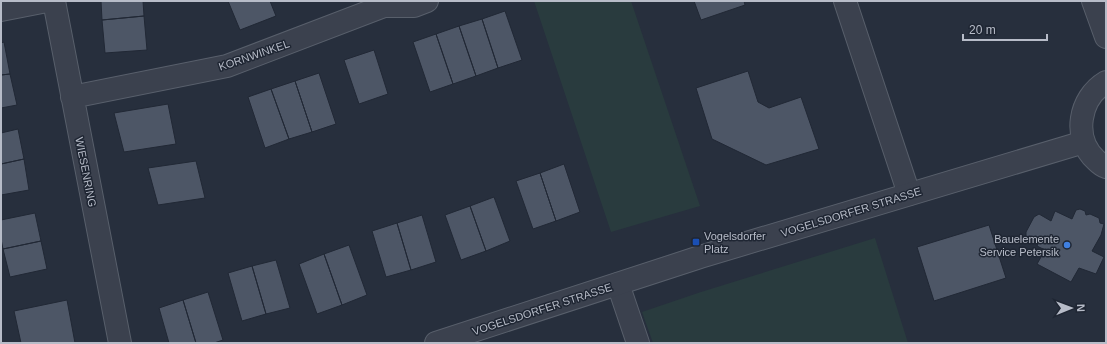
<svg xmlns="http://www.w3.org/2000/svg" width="1107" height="344" viewBox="0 0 1107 344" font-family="Helvetica,sans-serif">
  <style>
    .green { fill: #293b3e }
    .building { fill: #4d5666; stroke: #212835 }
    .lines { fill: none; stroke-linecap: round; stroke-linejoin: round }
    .minor-casing { stroke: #585f6b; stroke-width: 24 }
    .tertiary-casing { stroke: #585f6b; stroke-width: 24 }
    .minor { stroke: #3b414e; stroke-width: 22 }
    .tertiary { stroke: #3b414e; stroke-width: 22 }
    .transit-dot { fill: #1a4fb4; stroke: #1f2633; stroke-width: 1.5 }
    .shop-dot { fill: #3f7fe0; stroke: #1f2633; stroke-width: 1.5 }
    .labels { text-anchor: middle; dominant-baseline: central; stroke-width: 3; stroke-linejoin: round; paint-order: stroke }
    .street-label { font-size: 11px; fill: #b7bcc8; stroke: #1f2633 }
    .poi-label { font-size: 11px; fill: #b7bcc8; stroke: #1f2633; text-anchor: start }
  </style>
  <rect width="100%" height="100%" fill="#272f3d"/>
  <path class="green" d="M 534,1 L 631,1 L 700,206 L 611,232 Z
    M 875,238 L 908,343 L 653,343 L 642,312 L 701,292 Z"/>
  <path class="building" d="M 101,1 L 143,1 L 144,16 L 102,20 Z
    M 228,1 L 270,1 L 276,16 L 240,30 Z
    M 694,1 L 744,1 L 745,5 L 701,20 Z
    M 505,11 L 522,60 L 498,68 L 482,19 Z
    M 144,16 L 147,50 L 105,53 L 102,20 Z
    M 482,19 L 498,68 L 476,76 L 459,26 Z
    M 459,26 L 476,76 L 453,84 L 436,34 Z
    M 436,34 L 453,84 L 430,92 L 413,42 Z
    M 4,42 L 10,74 L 1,75 L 1,43 Z
    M 374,50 L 388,94 L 359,104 L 344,60 Z
    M 748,71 L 758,102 L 769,108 L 801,97 L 819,149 L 766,165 L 712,139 L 696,88 Z
    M 319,73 L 336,124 L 312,132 L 295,81 Z
    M 10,74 L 17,105 L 1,108 L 1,75 Z
    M 295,81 L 312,132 L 289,139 L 271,89 Z
    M 271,89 L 289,139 L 265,148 L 248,97 Z
    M 168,104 L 176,144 L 124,152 L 114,113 Z
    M 18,129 L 24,159 L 1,164 L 1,133 Z
    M 24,159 L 29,190 L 1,195 L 1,164 Z
    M 196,161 L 205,198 L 158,205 L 148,168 Z
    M 564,164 L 580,212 L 556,221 L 540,173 Z
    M 540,173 L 556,221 L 533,229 L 516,181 Z
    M 494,197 L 510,241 L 486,251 L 470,206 Z
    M 470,206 L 486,251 L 461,260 L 445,215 Z
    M 1080,209 L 1085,211 L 1086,215 L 1090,214 L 1099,218 L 1100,223 L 1104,224 L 1101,235 L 1092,251 L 1104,257 L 1096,274 L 1079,268 L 1071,282 L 1037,264 L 1045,250 L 1037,246 L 1038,244 L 1026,237 L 1026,232 L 1034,217 L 1039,214 L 1051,221 L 1055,211 L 1072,219 L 1076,210 Z
    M 35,213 L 41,241 L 3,249 L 1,239 L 1,220 Z
    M 422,215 L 436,262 L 411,270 L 397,223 Z
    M 397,223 L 411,270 L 386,277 L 372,231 Z
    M 989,225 L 1006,278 L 934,301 L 917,247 Z
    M 41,241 L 47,269 L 10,277 L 3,249 Z
    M 349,245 L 367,295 L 342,305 L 324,254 Z
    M 324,254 L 342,305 L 317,314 L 299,264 Z
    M 276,260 L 290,308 L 266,314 L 252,266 Z
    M 252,266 L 266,314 L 242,321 L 228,273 Z
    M 208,292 L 223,340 L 214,343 L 196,343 L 183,300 Z
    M 67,300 L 75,343 L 21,343 L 14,311 Z
    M 183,300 L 196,343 L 169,343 L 159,308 Z"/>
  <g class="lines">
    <g class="minor-casing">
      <path id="minor" d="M 54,1 L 120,343
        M 845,1 L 909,194
        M 1093,1 L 1106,37
        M 384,6 L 414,6 L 427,1
        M 1,10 L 47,1
        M 72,97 L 227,66 L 384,6 L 382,1
        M 618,284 L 638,343"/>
    </g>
    <g class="tertiary-casing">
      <path id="tertiary" d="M 1106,82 C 1079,98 1072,138 1096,160 C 1099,163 1102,166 1106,167
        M 436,343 L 700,257 L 1084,142"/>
    </g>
    <use href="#minor" class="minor"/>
    <use href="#tertiary" class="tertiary"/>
  </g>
  <rect class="transit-dot" x="692" y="238" width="8" height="8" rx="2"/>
  <circle class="shop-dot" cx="1067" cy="245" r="4"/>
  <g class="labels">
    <g class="street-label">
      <text transform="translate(254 55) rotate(-19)">KORNWINKEL</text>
      <text transform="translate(86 172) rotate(79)">WIESENRING</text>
      <text transform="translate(851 212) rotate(-17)">VOGELSDORFER STRASSE</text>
      <text transform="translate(542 309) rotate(-18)">VOGELSDORFER STRASSE</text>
    </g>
    <g class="poi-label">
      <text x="704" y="236">Vogelsdorfer<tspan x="704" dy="13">Platz</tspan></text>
      <text x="1059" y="239" text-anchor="end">Bauelemente<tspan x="1059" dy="13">Service Petersik</tspan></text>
    </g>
  </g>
  <rect width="1107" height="344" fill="none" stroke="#b7bcc8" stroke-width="4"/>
  <g transform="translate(1071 308) rotate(89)" stroke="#1f2633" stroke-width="3" paint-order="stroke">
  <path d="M0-3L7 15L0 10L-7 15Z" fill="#b7bcc8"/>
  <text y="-6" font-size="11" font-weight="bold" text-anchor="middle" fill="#b7bcc8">N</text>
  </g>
  <path d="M963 34v6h84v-6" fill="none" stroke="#b7bcc8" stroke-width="2"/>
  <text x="969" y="34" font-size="12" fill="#b7bcc8" stroke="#1f2633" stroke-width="3" paint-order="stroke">20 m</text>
</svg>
